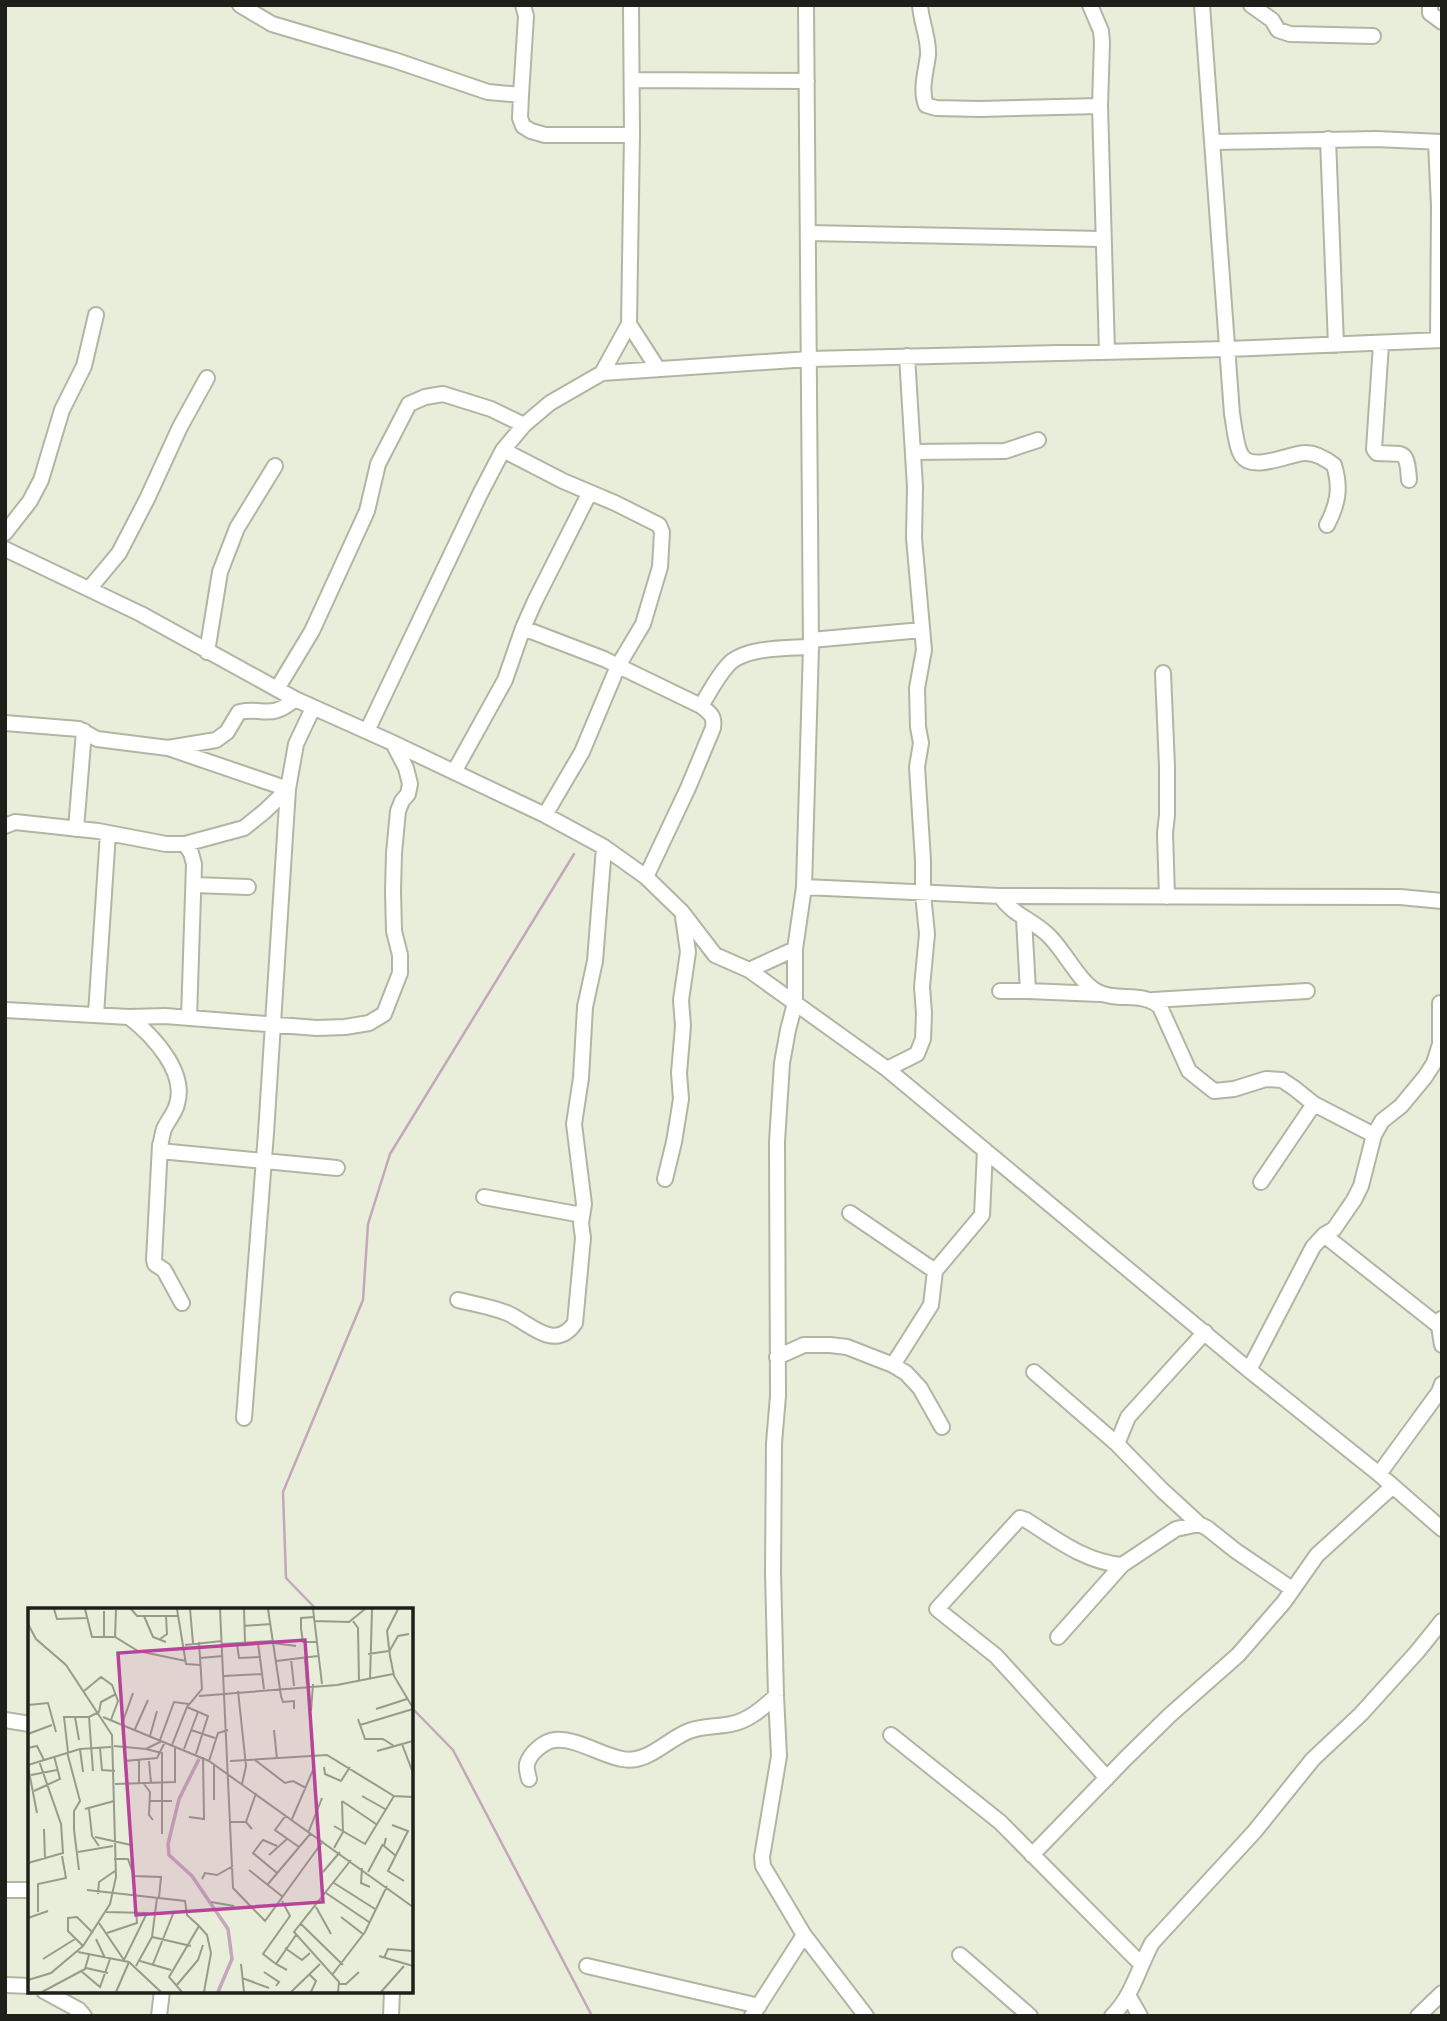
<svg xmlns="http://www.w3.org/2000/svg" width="1447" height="2021" viewBox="0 0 1447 2021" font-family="'Roboto Serif',serif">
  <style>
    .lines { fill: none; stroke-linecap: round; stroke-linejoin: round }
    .stream { stroke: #c4a7ba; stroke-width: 2.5 }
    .minor-casing { stroke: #b0b6a3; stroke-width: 18 }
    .minor { stroke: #fff; stroke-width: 14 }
    .inset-river { fill: none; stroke: #c4a7ba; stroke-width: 3.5 }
    .inset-road { fill: none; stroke: #979b8c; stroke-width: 2 }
    .view { fill: #b9439b; fill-opacity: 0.15; stroke: #b9439b; stroke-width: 3.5 }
    .inset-edge { fill: none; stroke: #1d1f18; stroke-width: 3.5 }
  </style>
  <rect width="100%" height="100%" fill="#e8eeda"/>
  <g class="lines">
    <path class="stream" d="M 317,1610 L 286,1578 L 283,1492 L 363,1300 L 368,1224 L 390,1154 L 574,854
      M 411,1707 L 453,1750 L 592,2016"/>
    <g class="minor-casing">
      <path id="minor" d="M 240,5 L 272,24 L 394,60 L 488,92 L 521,95
        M 523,5 L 526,16 L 521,95 L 520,118 L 523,126 L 531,131 L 545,135 L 632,135
        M 806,5 L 811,647 L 804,887 L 795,949 L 795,1003 L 788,1030 L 782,1063 L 777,1142 L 778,1396 L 774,1443 L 773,1572 L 776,1696 L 779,1756 L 762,1857 L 763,1866 L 804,1935 L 866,2016
        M 920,5 C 921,22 929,38 928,55 C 926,72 920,89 926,105 L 936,108 L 979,109 L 1100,106
        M 1090,5 L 1101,31 L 1102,42 L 1100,106 L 1107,352
        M 1202,5 L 1232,414 C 1234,424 1236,448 1242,456 C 1253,472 1289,454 1304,453 C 1315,452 1326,459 1334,465 C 1341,488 1338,504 1327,525
        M 1251,5 L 1272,20 L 1278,30 L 1290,34 L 1373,36
        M 1430,5 L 1430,13 L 1442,22
        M 632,80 L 807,81
        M 1328,139 L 1336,345
        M 1212,142 L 1376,139 L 1442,142
        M 1436,143 L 1439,206 L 1438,340
        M 808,233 L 1102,239
        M 629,324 L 658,369
        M 1381,344 L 1374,449 L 1377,453 C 1403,455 1407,447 1409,480
        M 602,373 L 629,324 L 632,135 L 631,5
        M 503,450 L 563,481 L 615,503 L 659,525 L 662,532 L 660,567 L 643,624 L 618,666 L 582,752 L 545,815
        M 913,452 L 1005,451 L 1038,440
        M 5,533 L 30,501 L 41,480 L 62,410 L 84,366 L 96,315
        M 5,549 L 141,614 L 295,699 L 393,743 L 545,815 L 604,847 L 646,877 L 682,912 L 715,955 L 749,970 L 887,1069 L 1249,1370 L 1379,1474 L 1442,1529
        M 89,589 L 119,553 L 147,499 L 180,427 L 207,378
        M 523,628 L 604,659 L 701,706 C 710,713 715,716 713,728 L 688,788 L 646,877
        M 811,640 L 922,630
        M 207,652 L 220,572 L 237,528 L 275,466
        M 1163,673 L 1167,767 L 1167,815 L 1165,833 L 1167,897
        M 277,689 L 312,631 L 367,511 L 378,464 L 409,404 L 425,397 L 443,394 L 491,409 L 524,425
        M 701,706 C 709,693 717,677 728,665 C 744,647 788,648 811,647
        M 5,723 L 79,729 L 97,739 L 168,748 L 216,740 L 227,732 L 239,712 C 265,707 271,720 295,699
        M 367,731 L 480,494 L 503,450 L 524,425 L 550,403 L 602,373 L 809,359 L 1228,349 L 1442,340
        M 168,748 L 288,789 L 266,1133 L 244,1418
        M 454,772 L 505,680 L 523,628 L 535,601 L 589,494
        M 5,826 L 15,822 L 98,831 L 166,844 L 185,844 L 244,828 L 265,811 L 288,789 L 296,744 L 313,708
        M 76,829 L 84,731
        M 185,844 L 191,853 L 194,864 L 189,1018
        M 194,885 L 248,887
        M 804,887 L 1000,896 L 1400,897 L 1442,901
        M 1000,896 C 1013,915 1031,919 1047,934 C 1064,949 1079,983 1098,992 C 1117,1002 1144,991 1160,1007 L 1189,1071 L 1214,1091 L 1234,1089 L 1266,1079 L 1282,1080 L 1294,1088 L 1314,1104 L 1374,1135
        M 1024,919 L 1028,991
        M 749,970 L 795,949
        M 1000,991 L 1028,991 L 1100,994
        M 1153,1000 L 1307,991
        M 5,1010 L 129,1017 L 165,1016 L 317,1028 L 345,1027 L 369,1023 L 384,1014 L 400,973 L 400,955 L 394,931 L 393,891 L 394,853 L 398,811 L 402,801 L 408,794 L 410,784 L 406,768 L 393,743
        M 96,1014 L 108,833
        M 129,1017 C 152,1035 187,1071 177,1104 C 175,1113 168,1120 164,1129 C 162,1134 162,1140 160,1145 L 154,1260 L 155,1264 L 164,1270 L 182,1303
        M 887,1069 L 917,1054 L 923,1039 L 924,1013 L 922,987 L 927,934 L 923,894 L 923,860 L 917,767 L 921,743 L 918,727 L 917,688 L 924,650 L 914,538 L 915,487 L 907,356
        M 160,1151 L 337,1168
        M 665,1179 L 674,1142 L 681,1099 L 679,1073 L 683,1026 L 681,1000 L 688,952 L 683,917
        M 1261,1182 L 1314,1104
        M 484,1197 L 582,1215
        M 850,1213 L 935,1271
        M 1324,1235 L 1439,1326
        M 458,1300 C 474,1304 492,1307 507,1313 C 529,1322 554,1353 575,1323 L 583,1238 L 581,1223 L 584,1204 L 574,1124 L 581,1078 L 585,1007 L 595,961 L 604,847
        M 1441,1319 L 1439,1326 L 1442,1345
        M 1205,1332 L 1128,1417 L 1117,1444 L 1162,1490 L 1199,1524 L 1207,1528 L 1236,1551 L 1292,1589
        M 777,1357 L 804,1345 L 830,1345 L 847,1347 L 893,1365 L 906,1373 L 920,1388 L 942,1427
        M 893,1365 L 931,1305 L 935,1271 L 982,1215 L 985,1150
        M 1249,1370 L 1313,1247 L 1324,1235 L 1334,1229 L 1354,1200 L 1361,1186 L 1374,1135 L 1382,1121 L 1401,1106 L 1425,1077 L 1434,1063 L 1440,1044 L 1440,1003
        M 1034,1372 L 1117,1444
        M 1379,1474 L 1439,1392 L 1442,1384
        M 1058,1637 L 1122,1565 L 1176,1529 L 1199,1524
        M 5,1720 L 30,1724
        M 891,1735 L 1000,1822 L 1141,1964
        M 1107,1778 L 996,1656 L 937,1609 L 1020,1518 L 1026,1520 C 1056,1539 1085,1562 1122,1565
        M 529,1779 C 528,1775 526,1768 527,1764 C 530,1753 544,1741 555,1740 C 577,1738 600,1755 622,1759 C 648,1764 666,1740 689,1731 C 702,1726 717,1727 731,1724 C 748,1721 763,1708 776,1696
        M 1032,1855 L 1126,1758 L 1170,1715 L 1238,1655 L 1284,1602 L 1317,1555 L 1393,1486
        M 5,1890 L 30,1890
        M 960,1955 L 1030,2016
        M 587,1966 L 759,2006
        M 5,1985 L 30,1986
        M 44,1991 L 79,2010 L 84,2016
        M 1128,1995 L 1140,2016
        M 159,2016 L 162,1991
        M 391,2016 L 392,1991
        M 752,2016 L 804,1935
        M 1112,2016 C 1132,1997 1139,1967 1152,1943 L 1255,1831 L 1313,1759 L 1361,1714 L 1417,1652 L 1442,1621
        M 1418,2016 L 1442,1993"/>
    </g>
    <use href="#minor" class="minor"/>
  </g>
  <g transform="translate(28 1608)">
    <rect width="385" height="385" fill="#e8eeda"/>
    <path class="inset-river" d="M 171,151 L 151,191 L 140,236 L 141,247 L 164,268 L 200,321 L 204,351 L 190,384"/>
    <path class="inset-road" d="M 26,1 L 29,11 L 58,10M 57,1 L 64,29 L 87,29 L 110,43 L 158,53M 103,1 L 109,8 L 150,8M 149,1 L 158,56 L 173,57M 162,1 L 165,35M 192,1 L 205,280 L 237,313 L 295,233M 216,1 L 217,35M 240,1 L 253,88 L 255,94 L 266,93 L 266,101M 285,1 L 294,76M 370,1 L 359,23 L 362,48 L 366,68 L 385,100M 116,8 L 125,29 L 138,34M 286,9 L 273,10 L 273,21 L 275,34 L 289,34M 287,13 L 321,14 L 337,1M 325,13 L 330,20 L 331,73M 0,16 L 8,31 L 38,57 L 84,127 L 88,269 L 82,296 L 55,338 L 23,365 L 0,372M 216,18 L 243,16M 87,29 L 88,2M 76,30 L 76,3M 132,31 L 139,26 L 138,8M 230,35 L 236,81M 245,35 L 268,38M 194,36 L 245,33M 209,36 L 211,50 L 233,49M 157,37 L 194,33M 361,44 L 370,28 L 381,26M 340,46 L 361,43M 172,50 L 195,48M 263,51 L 266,78M 277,51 L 279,76M 248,53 L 290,48M 196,68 L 234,66M 342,72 L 344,1M 56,83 L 73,69 L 84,77 L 90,93 L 83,112M 210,83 L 218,158 L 214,176M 171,88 L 309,77 L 365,66M 0,97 L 20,95 L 28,124M 159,99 L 180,108 L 168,146M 348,101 L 379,91M 283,103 L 285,76M 71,104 L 73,94 L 88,86M 47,109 L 51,132M 61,109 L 65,163M 75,109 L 181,153 L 385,299M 330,111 L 337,131 L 355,131 L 366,138M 94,116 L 105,85M 332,117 L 385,101M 107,121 L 120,92M 163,122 L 187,130M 246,122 L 249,151M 0,126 L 24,117M 122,128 L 129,103M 132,132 L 146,94 L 161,96M 374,136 L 385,165M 144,137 L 159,99 L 174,81 L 171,34M 86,138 L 118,141 L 134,133M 0,140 L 9,138 L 16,152M 72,140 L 74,162 L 87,163M 52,141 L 55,164M 118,141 L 134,145 L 134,226M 156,141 L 170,104M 349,143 L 385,133M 39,144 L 52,193 L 46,203 L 46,222 L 51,262M 40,144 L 36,109 L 61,109 L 71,104M 111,152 L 111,176M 227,152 L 257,175 L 265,173 L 278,180M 121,153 L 123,175M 181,153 L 190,125 L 200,122M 202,153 L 299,147 L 366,188 L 385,189M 0,157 L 52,141 L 83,139M 186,157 L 186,192M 0,159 L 9,205M 296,159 L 297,166 L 313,173 L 322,159M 3,167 L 29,162M 87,176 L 147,174 L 147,138M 99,176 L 97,153 L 129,150 L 137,134M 116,176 L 122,184 L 121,207 L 125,212M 6,183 L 32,171 L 26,148M 334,188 L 357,201M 121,193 L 144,193M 314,193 L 348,216M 57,201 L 86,193M 61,201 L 64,228 L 71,238M 258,207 L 247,222 L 271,239M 161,209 L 176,211 L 175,149M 264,211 L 285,162M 202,214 L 218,214 L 224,221M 218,214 L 228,185M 364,217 L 380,223 L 360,263 L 376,273M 306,218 L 337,236 L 366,188M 16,221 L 17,251M 281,223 L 294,190M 67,229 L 103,237M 358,230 L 356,238 L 368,248M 306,240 L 315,224 L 314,193M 50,244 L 85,238M 241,247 L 259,231M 86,251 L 100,251 L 106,268 L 133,269 L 131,290M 0,255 L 35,245 L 33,216 L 11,153M 334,260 L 333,275 L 342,279M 221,262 L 255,289M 295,264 L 312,244M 340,264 L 355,236M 249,265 L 225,245 L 235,232 L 249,238M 174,271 L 177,265 L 189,267 L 205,258M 306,275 L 347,301M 240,276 L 283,225M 59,282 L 157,293 L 159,307 L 171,318M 298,285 L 341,314M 70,286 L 71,274 L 87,263M 183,294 L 206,298M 288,299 L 303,326M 10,304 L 10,276 L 38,270 L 34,248M 313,309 L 335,326M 0,310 L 20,303M 71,315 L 96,352 L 119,305 L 78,304M 273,316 L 315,357M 79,325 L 109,315 L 108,302M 124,329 L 129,290M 68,331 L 77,350M 55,338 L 40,323 L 40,310 L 49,309 L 65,325M 257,340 L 274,352 L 282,345M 50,344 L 101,354 L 133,384M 351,348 L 385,358M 356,350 L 360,341 L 385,343M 15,351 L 47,331M 112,353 L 143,362M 125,356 L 145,306M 213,356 L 216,384M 248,356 L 235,346 L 262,308 L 254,293M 108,358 L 124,329 L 163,338M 58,360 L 80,365M 259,362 L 248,356 L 268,327M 53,363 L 72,379 L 82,351M 236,364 L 251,374 L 248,378M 281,366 L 288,373 L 283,384M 304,367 L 337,324 L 359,278M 214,370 L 241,380M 311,376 L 318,376 L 331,364M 148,378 L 170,352 L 175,337M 14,384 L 57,361 L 61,347M 88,384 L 101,354M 154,384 L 141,369 L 171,318 L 179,327 L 183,345 L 176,384M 263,384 L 292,356M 310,384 L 311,374 L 266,324 L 323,252M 353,384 L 376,358"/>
    <path class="view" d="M 277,32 L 295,294 L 108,307 L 90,45 Z"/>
    <rect width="385" height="385" class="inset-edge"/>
  </g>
  <rect width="1447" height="2021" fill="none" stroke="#1d1f18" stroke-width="14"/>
</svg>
